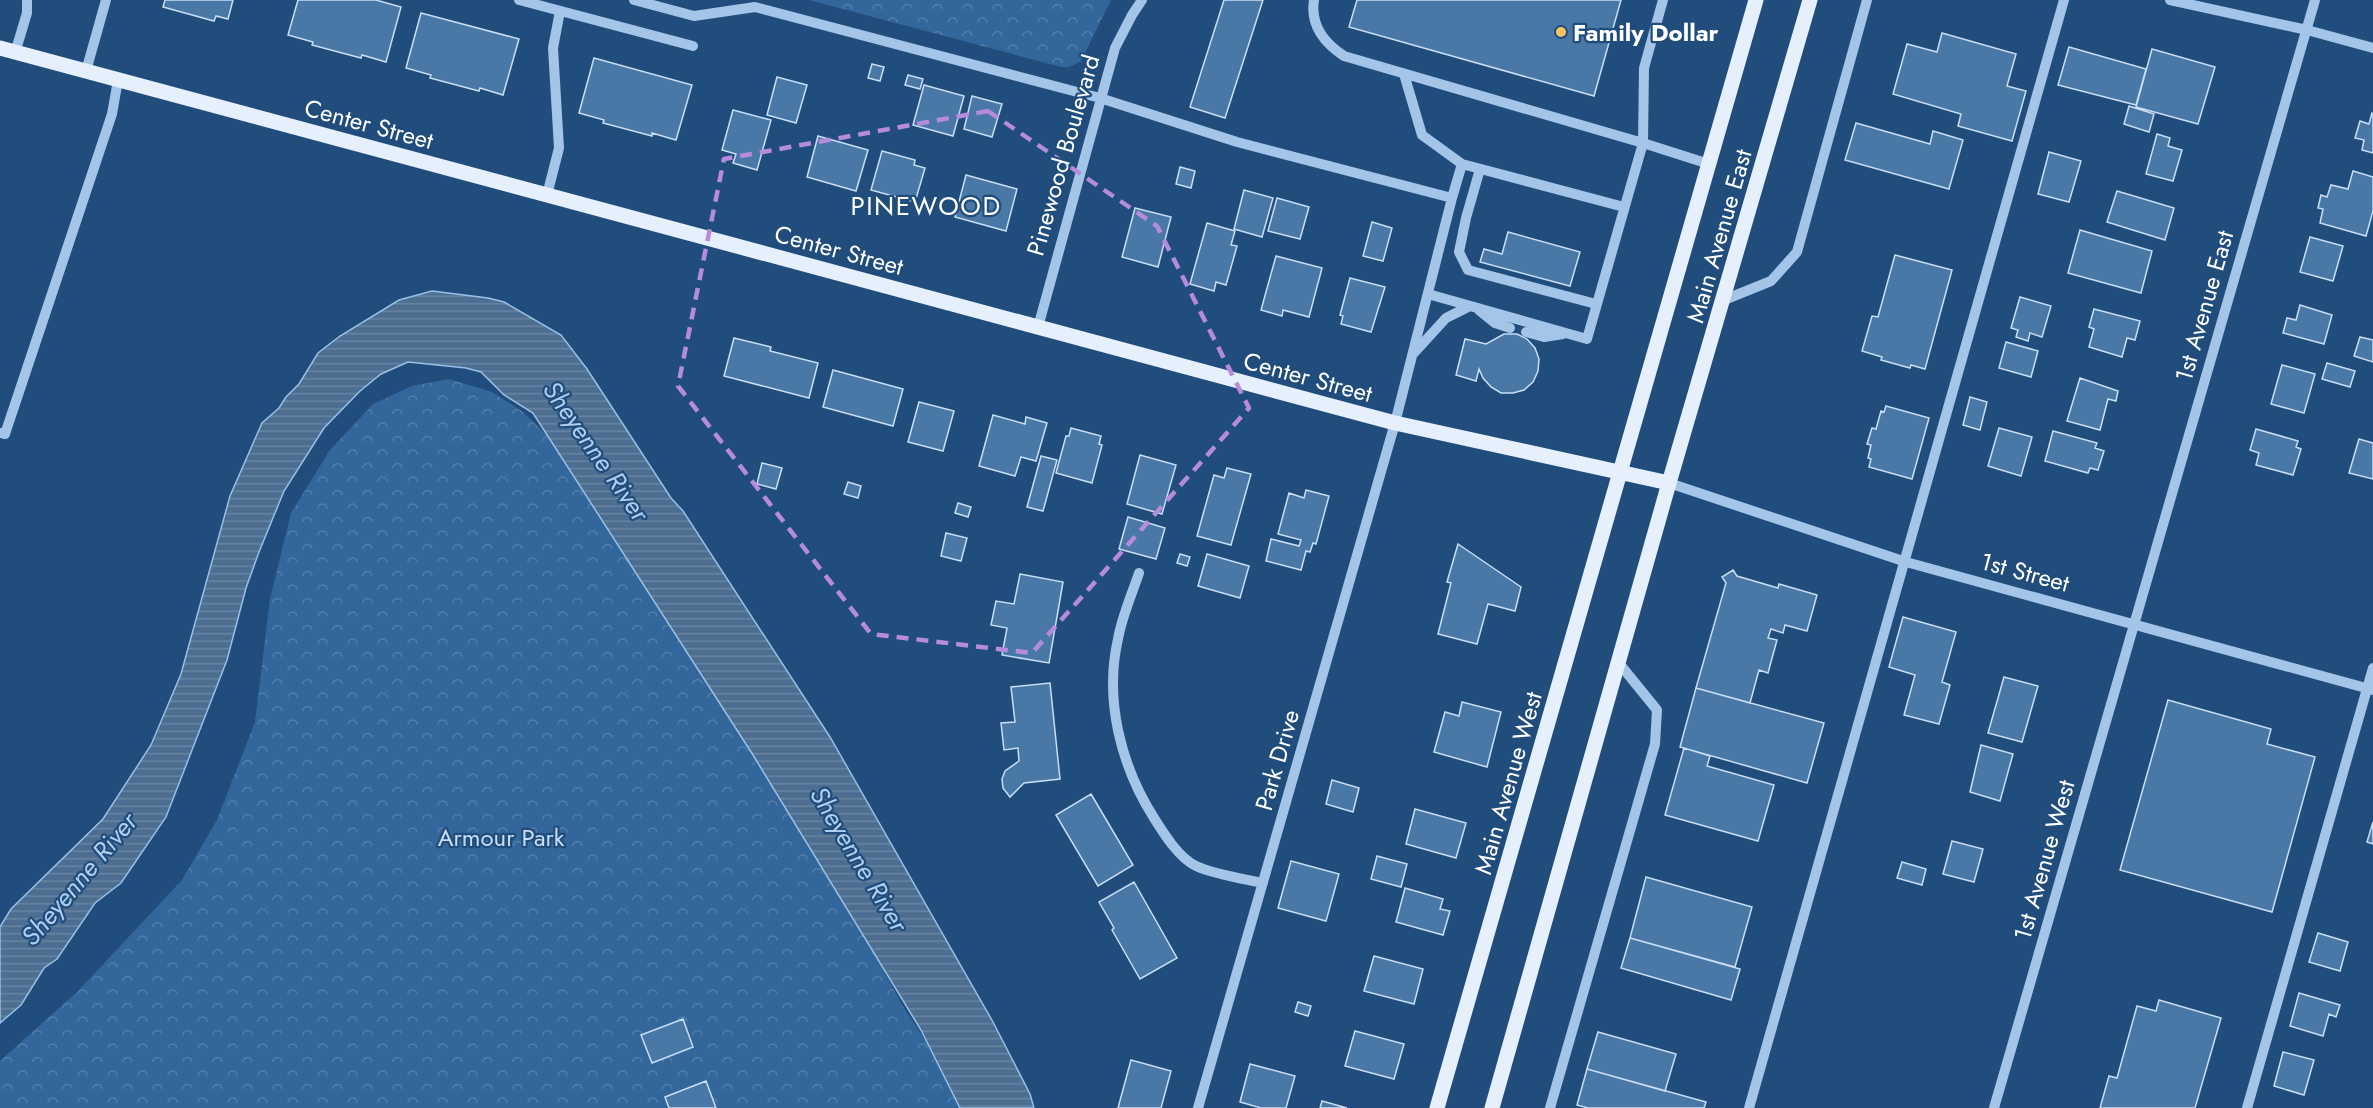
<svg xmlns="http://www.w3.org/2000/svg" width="2373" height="1108" viewBox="0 0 2373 1108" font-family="Jost,sans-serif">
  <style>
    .park { fill: url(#park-crowns) }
    .water { fill: url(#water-rules); stroke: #98c0e8; stroke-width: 1.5 }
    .building { fill: #4977a6; stroke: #c7def5; stroke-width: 1.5 }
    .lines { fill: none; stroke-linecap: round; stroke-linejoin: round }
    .minor { stroke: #a4c5e7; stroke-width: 10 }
    .major { stroke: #e6f0fd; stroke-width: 15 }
    .marked { fill: none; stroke: #b68bdc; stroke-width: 4.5; stroke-dasharray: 12 8; stroke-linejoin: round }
    .poi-dot { fill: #f4c565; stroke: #214d7d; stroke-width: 2 }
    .labels { text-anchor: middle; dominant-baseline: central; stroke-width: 4.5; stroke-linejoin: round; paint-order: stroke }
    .poi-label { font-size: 24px; font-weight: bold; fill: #fff; stroke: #214d7d; text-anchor: start }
    .street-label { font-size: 24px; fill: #fff; stroke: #214d7d }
    .park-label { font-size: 24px; fill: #c7def5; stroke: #214d7d }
    .neighbourhood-label { font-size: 26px; letter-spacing: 1.5px; fill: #fff; stroke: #214d7d }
    .water-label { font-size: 26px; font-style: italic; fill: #afcfee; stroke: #214d7d }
  </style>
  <defs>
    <pattern id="park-crowns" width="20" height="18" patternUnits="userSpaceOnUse" patternTransform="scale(1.5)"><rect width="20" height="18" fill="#33679b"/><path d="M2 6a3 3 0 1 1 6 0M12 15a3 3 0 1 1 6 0" fill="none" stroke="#527eaa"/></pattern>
    <pattern id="water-rules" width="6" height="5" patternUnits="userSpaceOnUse" patternTransform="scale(1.5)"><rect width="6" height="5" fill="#4d6e91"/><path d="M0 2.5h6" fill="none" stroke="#6884a2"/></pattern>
  </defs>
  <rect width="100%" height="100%" fill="#214d7d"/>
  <path class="park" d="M 809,0 L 1111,0 L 1081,61 L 1069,67 L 1061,67 Z
    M 449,379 L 492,392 L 523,412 L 555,443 L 757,739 L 904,1008 L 970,1108 L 0,1108 L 0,1061 L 79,990 L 182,880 L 217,820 L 255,722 L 270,599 L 291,513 L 330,450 L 373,404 L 412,386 Z"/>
  <path class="water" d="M 432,291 L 488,298 L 504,302 L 561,335 L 587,369 L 671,498 L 683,511 L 830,737 L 993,1022 L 1030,1094 L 1034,1108 L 960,1108 L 921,1030 L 753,755 L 533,413 L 504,395 L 481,372 L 466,368 L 408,362 L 381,374 L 360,391 L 324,428 L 284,491 L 259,552 L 246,588 L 227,660 L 166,817 L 121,883 L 95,903 L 57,959 L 44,968 L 21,1005 L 0,1023 L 0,927 L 11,909 L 103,819 L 151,745 L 181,674 L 230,496 L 262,423 L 279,408 L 286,397 L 299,384 L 318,353 L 340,336 L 399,300 Z"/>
  <path class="building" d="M 165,0 L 233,0 L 228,19 L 216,16 L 214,21 L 163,7 Z
    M 298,0 L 376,0 L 401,7 L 386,62 L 362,55 L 361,58 L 312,45 L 313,42 L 288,35 Z
    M 1224,0 L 1263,0 L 1225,118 L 1190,107 Z
    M 1357,0 L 1621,0 L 1594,96 L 1349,27 Z
    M 421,13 L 519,39 L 503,95 L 480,88 L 479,91 L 430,78 L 431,75 L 406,68 Z
    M 1942,33 L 2016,54 L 2007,86 L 2026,91 L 2012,141 L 1958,126 L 1961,114 L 1893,94 L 1907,44 L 1937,52 Z
    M 2069,47 L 2146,69 L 2136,105 L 2058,85 Z
    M 2152,49 L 2215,67 L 2198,124 L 2136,107 Z
    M 594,58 L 692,85 L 676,140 L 652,133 L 652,136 L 603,123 L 604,120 L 579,113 Z
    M 872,64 L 884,67 L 880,81 L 868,78 Z
    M 908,75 L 923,79 L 920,89 L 905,85 Z
    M 777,77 L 807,85 L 796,123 L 767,115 Z
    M 924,85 L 964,96 L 953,136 L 913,125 Z
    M 972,96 L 1002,104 L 992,137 L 964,129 Z
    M 2129,106 L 2154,114 L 2149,132 L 2124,124 Z
    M 733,110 L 771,120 L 757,170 L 733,163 L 736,154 L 722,150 Z
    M 2372,113 L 2373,114 L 2373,153 L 2362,150 L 2364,140 L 2355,138 L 2360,121 L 2369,124 Z
    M 1856,123 L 1930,144 L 1933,131 L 1963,140 L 1949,189 L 1845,160 Z
    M 2157,134 L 2170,138 L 2168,146 L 2182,150 L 2173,181 L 2146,174 Z
    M 818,136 L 868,150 L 856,191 L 807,177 Z
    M 882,151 L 915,160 L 914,165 L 925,168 L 915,202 L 871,190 Z
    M 2049,152 L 2081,161 L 2069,202 L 2038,194 Z
    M 1180,167 L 1195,171 L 1191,188 L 1176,184 Z
    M 2353,171 L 2373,177 L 2373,211 L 2366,236 L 2320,223 L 2323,209 L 2318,208 L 2321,195 L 2327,197 L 2331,185 L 2348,189 Z
    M 966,175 L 1017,189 L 1006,231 L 955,217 Z
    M 1244,190 L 1273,198 L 1262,237 L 1234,229 Z
    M 2117,191 L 2174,208 L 2165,240 L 2107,222 Z
    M 1277,198 L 1309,207 L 1300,239 L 1268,231 Z
    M 1135,208 L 1171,217 L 1158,267 L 1122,257 Z
    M 1372,222 L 1392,228 L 1383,261 L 1363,256 Z
    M 1207,223 L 1235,231 L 1231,245 L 1237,246 L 1226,285 L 1216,282 L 1214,291 L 1190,284 Z
    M 2080,230 L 2152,251 L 2141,293 L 2068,273 Z
    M 1508,232 L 1580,252 L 1570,286 L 1480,262 L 1484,249 L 1502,254 Z
    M 2310,237 L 2343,246 L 2333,281 L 2300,272 Z
    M 1895,255 L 1952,270 L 1925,369 L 1911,365 L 1910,368 L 1881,360 L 1882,357 L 1862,351 L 1872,316 L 1878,317 Z
    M 1276,256 L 1322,268 L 1309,317 L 1283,310 L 1282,316 L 1261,310 Z
    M 1350,278 L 1385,287 L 1371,332 L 1341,324 L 1343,316 L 1340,315 Z
    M 2020,297 L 2051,306 L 2042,337 L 2030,333 L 2028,341 L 2016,337 L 2018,330 L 2011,328 Z
    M 2300,305 L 2332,315 L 2324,344 L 2283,333 L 2287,318 L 2296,320 Z
    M 2094,309 L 2140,321 L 2135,340 L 2127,338 L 2122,357 L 2089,347 L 2094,329 L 2089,327 Z
    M 1504,334 L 1517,334 L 1527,339 L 1535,348 L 1539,359 L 1538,371 L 1533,382 L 1524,390 L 1513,393 L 1501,393 L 1491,387 L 1483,378 L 1479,369 L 1476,381 L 1456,375 L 1465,339 L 1486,344 Z
    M 2360,337 L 2373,340 L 2373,362 L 2354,356 Z
    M 734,338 L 771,347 L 770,351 L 818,363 L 809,398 L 724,376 Z
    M 2006,342 L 2038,351 L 2031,377 L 1999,368 Z
    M 2327,363 L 2355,371 L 2350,387 L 2322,379 Z
    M 2282,365 L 2315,374 L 2304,413 L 2271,404 Z
    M 833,370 L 903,389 L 893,426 L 823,407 Z
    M 2080,378 L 2118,391 L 2116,401 L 2108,399 L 2100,430 L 2067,421 Z
    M 1970,397 L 1987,402 L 1980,430 L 1963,425 Z
    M 919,402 L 954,411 L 943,451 L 908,442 Z
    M 1886,406 L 1929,418 L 1912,479 L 1869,467 L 1871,459 L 1868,458 L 1871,445 L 1867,444 L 1872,428 L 1876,429 L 1881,411 L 1884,412 Z
    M 993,415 L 1025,424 L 1026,417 L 1047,423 L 1036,461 L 1021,457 L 1015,476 L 979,466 Z
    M 1071,428 L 1101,436 L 1099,444 L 1102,445 L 1092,483 L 1056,473 L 1066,436 L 1069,436 Z
    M 1999,428 L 2032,437 L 2021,476 L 1988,466 Z
    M 2256,429 L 2298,441 L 2296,447 L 2301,449 L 2293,475 L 2256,465 L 2259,453 L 2250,450 Z
    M 2053,431 L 2097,443 L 2095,448 L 2104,451 L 2098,470 L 2090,468 L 2088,473 L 2045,461 Z
    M 2359,439 L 2373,443 L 2373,479 L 2349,473 Z
    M 1140,455 L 1176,465 L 1162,514 L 1127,504 Z
    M 1041,456 L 1057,460 L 1043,511 L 1027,507 Z
    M 762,463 L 782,468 L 776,489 L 757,484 Z
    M 1227,468 L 1251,474 L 1231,545 L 1197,536 L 1214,475 L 1224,478 Z
    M 848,482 L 861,486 L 858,498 L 844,494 Z
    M 1306,490 L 1329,496 L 1316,544 L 1313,543 L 1310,552 L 1306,551 L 1301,570 L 1266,561 L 1271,539 L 1299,546 L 1301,540 L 1278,534 L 1289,493 L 1304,498 Z
    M 958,503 L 971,507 L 968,517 L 955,513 Z
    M 1128,517 L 1165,528 L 1156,559 L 1119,549 Z
    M 946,533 L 967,538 L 961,561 L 941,556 Z
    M 1458,544 L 1521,587 L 1515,611 L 1488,604 L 1477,644 L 1438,634 L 1451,583 L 1447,582 Z
    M 1180,554 L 1190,557 L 1187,566 L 1177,563 Z
    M 1207,554 L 1249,566 L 1240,598 L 1198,586 Z
    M 1733,570 L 1737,576 L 1778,588 L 1779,584 L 1817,595 L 1807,631 L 1785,625 L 1783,633 L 1771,629 L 1768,638 L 1777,640 L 1768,673 L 1759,670 L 1750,703 L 1696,688 L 1726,583 L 1722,577 Z
    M 1020,574 L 1063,582 L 1049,663 L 1002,655 L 1007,628 L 991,625 L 996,601 L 1014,604 Z
    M 1903,617 L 1956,632 L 1942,682 L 1950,685 L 1939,724 L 1904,715 L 1915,675 L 1889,667 Z
    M 2004,677 L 2038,686 L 2022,742 L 1988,733 Z
    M 1050,683 L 1060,779 L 1024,783 L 1010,797 L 1003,788 L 1002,779 L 1005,771 L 1019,761 L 1018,748 L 1004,750 L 1001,723 L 1015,722 L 1011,687 Z
    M 1696,688 L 1824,723 L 1807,783 L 1680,747 Z
    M 2168,700 L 2271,729 L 2267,744 L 2315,757 L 2272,912 L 2120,870 Z
    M 1462,702 L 1501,712 L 1487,767 L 1434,752 L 1445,712 L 1459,716 Z
    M 1981,745 L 2013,754 L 2000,801 L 1970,792 Z
    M 1684,748 L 1710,756 L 1707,766 L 1774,785 L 1758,841 L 1665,815 Z
    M 1332,780 L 1359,788 L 1353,812 L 1326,804 Z
    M 1091,794 L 1133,865 L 1098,886 L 1056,815 Z
    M 1415,809 L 1466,823 L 1456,858 L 1406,844 Z
    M 2373,822 L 2373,844 L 2367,842 Z
    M 1952,841 L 1983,849 L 1974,882 L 1943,874 Z
    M 1377,856 L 1407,864 L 1401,887 L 1371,879 Z
    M 1291,861 L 1339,874 L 1326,921 L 1278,908 Z
    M 1902,862 L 1926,869 L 1922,885 L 1897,878 Z
    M 1646,877 L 1752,907 L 1735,967 L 1630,938 Z
    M 1134,882 L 1177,958 L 1140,979 L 1112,930 L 1114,928 L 1099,902 Z
    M 1405,888 L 1443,899 L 1440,909 L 1450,911 L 1443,935 L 1396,922 Z
    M 2318,933 L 2348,942 L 2340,971 L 2309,962 Z
    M 1630,938 L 1740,969 L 1731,1000 L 1621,968 Z
    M 1374,956 L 1423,969 L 1414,1004 L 1364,991 Z
    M 2299,993 L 2340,1005 L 2336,1017 L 2329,1014 L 2323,1036 L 2290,1026 Z
    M 2159,1000 L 2221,1018 L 2195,1108 L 2100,1108 L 2109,1076 L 2117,1078 L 2137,1006 L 2156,1011 Z
    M 1298,1002 L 1311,1006 L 1308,1016 L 1295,1012 Z
    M 683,1019 L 693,1047 L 652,1063 L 641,1035 Z
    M 1355,1031 L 1404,1044 L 1394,1079 L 1345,1066 Z
    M 1598,1032 L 1676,1054 L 1665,1091 L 1587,1069 Z
    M 2283,1052 L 2314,1060 L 2304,1095 L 2274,1086 Z
    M 1131,1060 L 1171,1071 L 1161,1108 L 1118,1108 Z
    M 1250,1064 L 1295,1076 L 1286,1108 L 1261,1108 L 1240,1102 Z
    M 1587,1069 L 1706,1102 L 1704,1108 L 1588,1108 L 1577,1105 Z
    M 706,1081 L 716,1108 L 669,1108 L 665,1097 Z
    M 1322,1101 L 1347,1108 L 1320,1108 Z"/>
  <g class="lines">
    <path class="minor" d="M 519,0 L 693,46
      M 634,0 L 694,16 L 755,7 L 1100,98 L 1237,142 L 1452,198 L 1395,423 L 1198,1108
      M 1314,0 C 1310,25 1324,43 1344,56 L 1643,143 L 1587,339 L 1428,294
      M 1663,0 L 1644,68 L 1643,143 L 1709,164
      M 2170,0 L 2307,30 L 2373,48
      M 15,53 L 27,13 L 27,0
      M 86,71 L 106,0
      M 1404,74 L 1422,135 L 1462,164 L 1452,198
      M 1462,164 L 1624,207
      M 1480,169 L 1466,218 L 1459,252 L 1468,270 L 1596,304
      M 547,195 L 559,148 L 553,48 L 560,11
      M 1724,300 L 1771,281 L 1797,252 L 1867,0
      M 1479,310 L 1495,323 L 1510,328
      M 1038,327 L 1115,48 L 1132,15 L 1142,0
      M 1526,332 L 1544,337 L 1563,334
      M 1414,353 L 1446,318 L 1470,306
      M 0,433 L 5,434 L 112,114 L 118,80
      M 1669,483 L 1906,562 L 2373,690
      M 1139,573 C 1132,594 1122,616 1118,639 C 1104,700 1121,766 1154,818 C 1164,834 1179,858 1196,866 C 1213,874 1244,879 1263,883
      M 1550,1108 L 1655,744 L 1657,710 L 1618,662
      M 1749,1108 L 2064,0
      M 1994,1108 L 2315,0
      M 2247,1108 L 2373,668"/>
    <path class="major" d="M 0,48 L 1395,423 L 1669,483
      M 1437,1108 L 1756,0
      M 1492,1108 L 1669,483 L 1810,0"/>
  </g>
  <path class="marked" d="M 988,111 L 1157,226 L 1249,408 L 1032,653 L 871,634 L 678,386 L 724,159 Z"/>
  <circle class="poi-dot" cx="1561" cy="32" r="6"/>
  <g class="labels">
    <g class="poi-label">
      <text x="1573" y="32">Family Dollar</text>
    </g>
    <g class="street-label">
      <text transform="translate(369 124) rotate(15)">Center Street</text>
      <text transform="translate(1063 155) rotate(-74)">Pinewood Boulevard</text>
      <text transform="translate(1719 236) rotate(-74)">Main Avenue East</text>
      <text transform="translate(839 250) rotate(15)">Center Street</text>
      <text transform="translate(2204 306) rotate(-74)">1st Avenue East</text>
      <text transform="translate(1308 377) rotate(15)">Center Street</text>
      <text transform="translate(2025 572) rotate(15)">1st Street</text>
      <text transform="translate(1277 760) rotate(-74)">Park Drive</text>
      <text transform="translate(1508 783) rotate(-74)">Main Avenue West</text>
      <text transform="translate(2044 860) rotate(-74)">1st Avenue West</text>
    </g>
    <g class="park-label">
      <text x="501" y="837">Armour Park</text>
    </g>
    <g class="neighbourhood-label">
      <text x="926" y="206">PINEWOOD</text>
    </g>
    <g class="water-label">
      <text transform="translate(596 451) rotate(55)">Sheyenne River</text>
      <text transform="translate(859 859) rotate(59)">Sheyenne River</text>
      <text transform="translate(79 879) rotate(-50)">Sheyenne River</text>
    </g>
  </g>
</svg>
